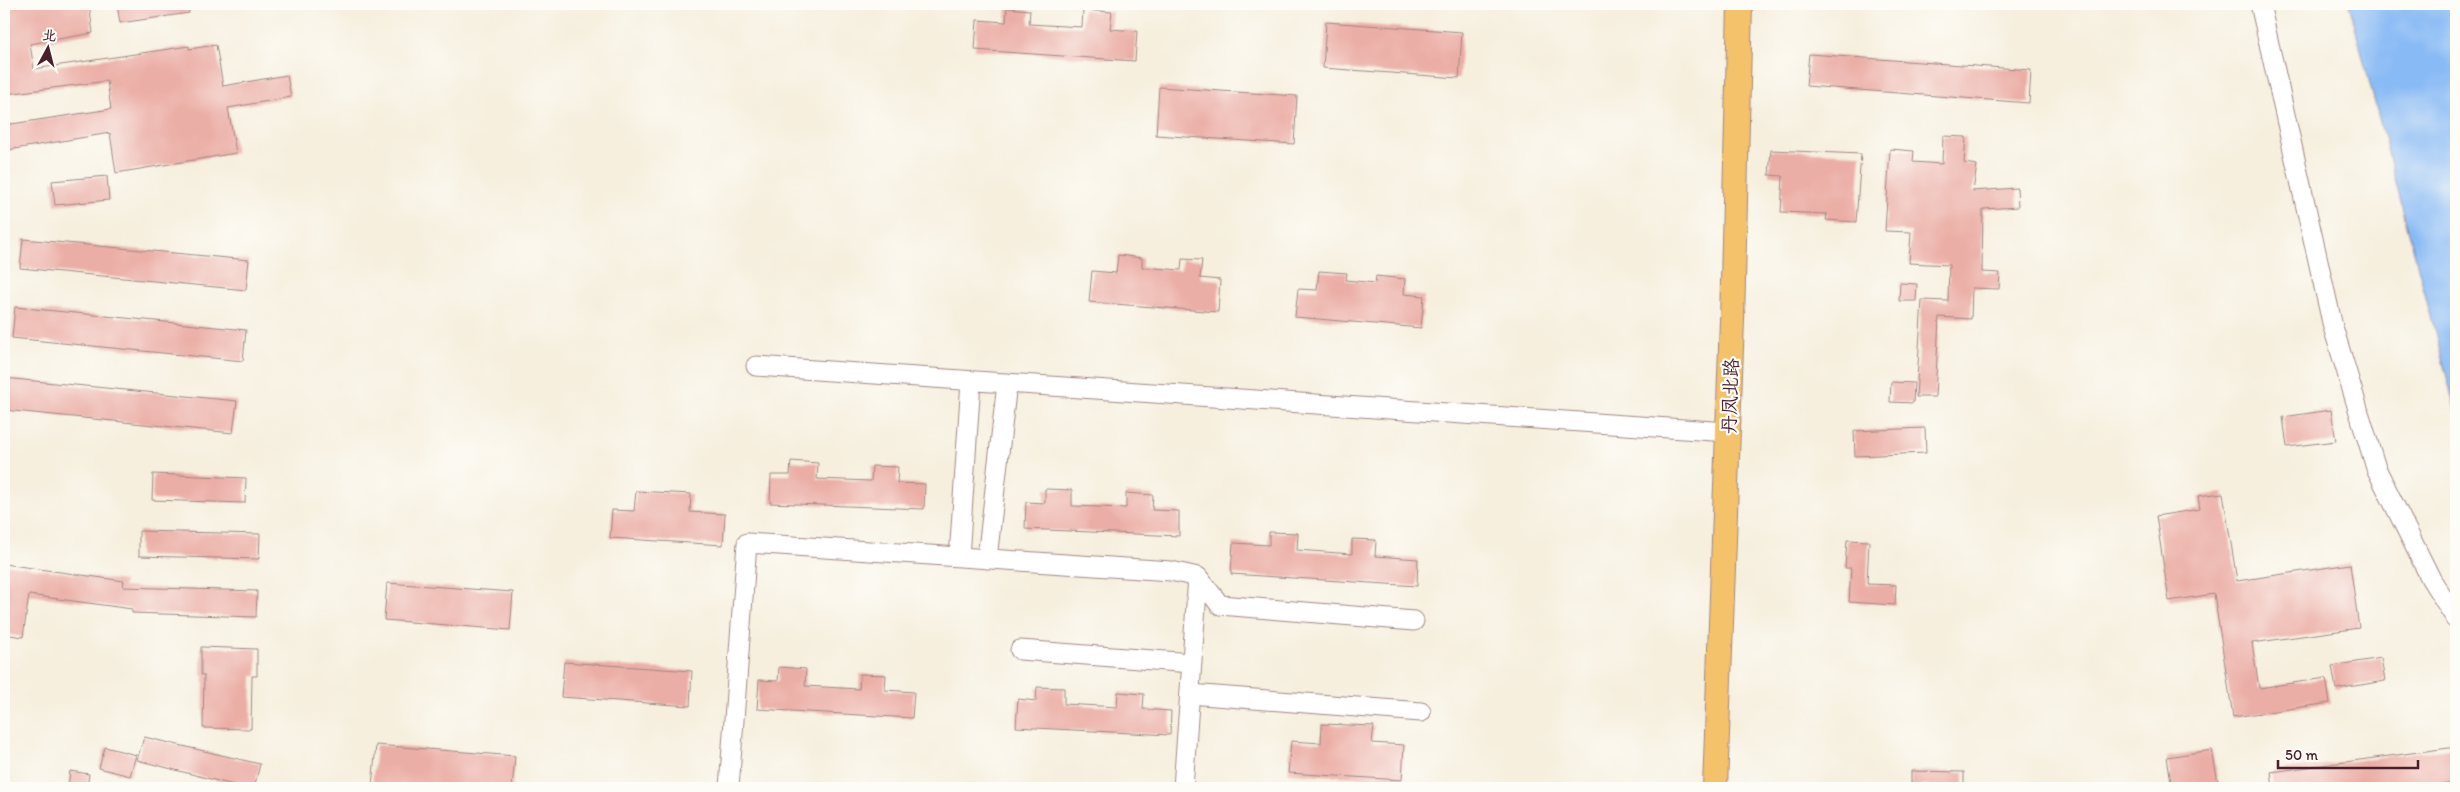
<svg xmlns="http://www.w3.org/2000/svg" width="2460" height="792" viewBox="0 0 2460 792" font-family="Itim,'LXGW WenKai TC',sans-serif">
  <style>
    .water { fill: #88baf5; stroke: #696c90 }
    .building { fill: #ebaea6 }
    .lines { fill: none; stroke-linecap: round; stroke-linejoin: round }
    .minor-casing { stroke: #a08784; stroke-width: 21 }
    .major-casing { stroke: #a08784; stroke-width: 26 }
    .minor { stroke: #fff; stroke-width: 19 }
    .major { stroke: #f4c26a; stroke-width: 24 }
    .labels { text-anchor: middle; dominant-baseline: central; stroke-width: 4.5; stroke-linejoin: round; paint-order: stroke }
    .street-label { font-size: 19px; fill: #4a1f2b; stroke: #fdfcf7 }
  </style>
  <rect width="100%" height="100%" fill="#fdfcf7"/>
  <filter id="ink" filterUnits="userSpaceOnUse"><feTurbulence type="fractalNoise" baseFrequency=".02" numOctaves="2"/><feDisplacementMap in="SourceGraphic" scale="10" xChannelSelector="R" yChannelSelector="G"/><feConvolveMatrix kernelMatrix="1 2 1 2 8 2 1 2 1" color-interpolation-filters="sRGB"/></filter>
  <filter id="wash" filterUnits="userSpaceOnUse"><feTurbulence type="fractalNoise" baseFrequency=".0096" numOctaves="4" result="noise"/><feDisplacementMap in="SourceGraphic" scale="20" xChannelSelector="R" yChannelSelector="G"/><feGaussianBlur stdDeviation="1.12" result="paint"/><feColorMatrix in="noise" values="0 0 0 0 0 0 0 0 0 0 0 0 0 0 0 0 0 1.4 0 .05"/><feComposite in="paint" operator="in"/></filter>
  <g filter="url(#wash)">
    <rect width="100%" height="100%" fill="#f6efde"/>
    <path class="water" d="M 2349,4 L 2456,4 L 2456,412 Z"/>
    <g id="blocks">
      <path class="building" d="M 4,4 L 89,4 L 93,33 L 30,44 L 34,69 L 189,46 L 189,49 L 216,45 L 223,86 L 287,75 L 291,97 L 228,108 L 236,153 L 116,173 L 110,133 L 8,150 L 5,125 L 111,109 L 107,81 L 6,94 Z
        M 117,4 L 188,4 L 189,13 L 120,23 Z
        M 1007,8 L 1030,10 L 1029,24 L 1082,27 L 1083,10 L 1112,12 L 1110,29 L 1137,31 L 1135,61 L 975,50 L 977,20 L 1006,22 Z
        M 1326,22 L 1462,32 L 1459,78 L 1323,68 Z
        M 1809,54 L 2031,70 L 2029,103 L 1806,86 Z
        M 1159,87 L 1297,96 L 1294,144 L 1156,135 Z
        M 1943,136 L 1966,137 L 1964,163 L 1977,165 L 1973,191 L 2017,188 L 2018,207 L 1983,209 L 1982,272 L 2000,273 L 1999,289 L 1972,288 L 1971,319 L 1939,317 L 1935,397 L 1916,397 L 1922,300 L 1948,301 L 1949,265 L 1909,263 L 1911,232 L 1885,231 L 1890,149 L 1914,151 L 1913,162 L 1942,164 Z
        M 1771,150 L 1861,154 L 1856,222 L 1826,220 L 1827,214 L 1781,212 L 1783,176 L 1769,175 Z
        M 107,176 L 109,200 L 55,205 L 52,181 Z
        M 23,239 L 249,260 L 246,290 L 20,268 Z
        M 1118,255 L 1142,258 L 1142,267 L 1181,270 L 1182,259 L 1202,260 L 1200,278 L 1220,280 L 1218,312 L 1089,302 L 1092,271 L 1116,273 Z
        M 1319,271 L 1347,273 L 1346,280 L 1375,283 L 1376,276 L 1405,279 L 1404,294 L 1424,296 L 1421,328 L 1295,317 L 1298,289 L 1317,290 Z
        M 1900,283 L 1917,284 L 1916,301 L 1899,301 Z
        M 15,307 L 246,330 L 243,361 L 12,338 Z
        M 4,378 L 237,401 L 233,433 L 4,410 Z
        M 1891,382 L 1914,383 L 1913,403 L 1890,402 Z
        M 2331,410 L 2336,441 L 2287,447 L 2283,417 Z
        M 1925,428 L 1926,453 L 1855,456 L 1854,431 Z
        M 791,461 L 818,463 L 817,479 L 871,481 L 872,466 L 898,467 L 897,483 L 925,484 L 924,509 L 770,503 L 771,475 L 790,475 Z
        M 153,474 L 246,478 L 245,503 L 152,500 Z
        M 1045,489 L 1072,490 L 1072,506 L 1126,508 L 1126,493 L 1153,495 L 1152,510 L 1179,511 L 1179,536 L 1025,529 L 1026,502 L 1045,503 Z
        M 636,491 L 691,494 L 690,512 L 725,514 L 723,545 L 610,538 L 612,510 L 634,511 Z
        M 2223,493 L 2237,581 L 2350,564 L 2359,628 L 2252,643 L 2259,688 L 2326,678 L 2330,703 L 2233,717 L 2214,594 L 2169,601 L 2156,516 L 2200,509 L 2198,496 Z
        M 139,531 L 260,534 L 259,559 L 139,556 Z
        M 1269,532 L 1298,533 L 1297,550 L 1352,554 L 1352,539 L 1376,540 L 1375,556 L 1418,559 L 1417,586 L 1231,574 L 1233,543 L 1269,545 Z
        M 1847,540 L 1869,541 L 1867,584 L 1896,585 L 1895,605 L 1849,602 L 1851,568 L 1845,568 Z
        M 4,564 L 124,581 L 123,587 L 257,591 L 256,617 L 132,613 L 132,609 L 29,595 L 23,637 L 4,634 Z
        M 387,583 L 513,592 L 510,630 L 384,620 Z
        M 201,647 L 257,649 L 257,676 L 252,676 L 251,729 L 203,728 L 204,675 L 201,675 Z
        M 2381,658 L 2385,681 L 2336,689 L 2332,666 Z
        M 564,662 L 692,671 L 690,706 L 561,697 Z
        M 779,667 L 806,669 L 805,686 L 859,689 L 860,674 L 886,675 L 885,690 L 914,692 L 912,718 L 757,709 L 759,680 L 778,681 Z
        M 1037,687 L 1064,688 L 1064,704 L 1117,707 L 1118,692 L 1144,694 L 1143,709 L 1171,711 L 1170,735 L 1016,727 L 1018,699 L 1036,701 Z
        M 1322,724 L 1374,726 L 1372,743 L 1404,745 L 1402,780 L 1288,773 L 1291,741 L 1321,743 Z
        M 144,737 L 260,764 L 254,788 L 245,788 L 137,760 Z
        M 376,745 L 515,756 L 512,788 L 403,788 L 372,786 Z
        M 105,747 L 136,755 L 130,776 L 99,768 Z
        M 2456,747 L 2456,783 L 2415,788 L 2273,788 L 2271,772 Z
        M 2212,750 L 2219,788 L 2172,788 L 2167,757 Z
        M 70,771 L 89,774 L 87,788 L 68,788 Z
        M 1911,771 L 1964,772 L 1964,786 L 1911,786 Z"/>
    </g>
  </g>
  <g filter="url(#ink)">
    <use href="#blocks" fill-opacity="0" stroke="#a08784" stroke-width="1"/>
    <g class="lines">
      <g class="minor-casing">
        <path id="minor" d="M 2260,4 L 2333,327 L 2376,468 L 2431,579 L 2456,619
          M 756,366 L 1728,432
          M 959,557 L 971,381
          M 987,559 L 1007,383
          M 1020,650 L 1192,663
          M 1190,694 L 1421,712
          M 729,788 L 747,543 L 1171,571 L 1198,577 L 1220,605 L 1414,621
          M 1183,788 L 1198,577"/>
      </g>
      <g class="major-casing">
        <path id="major" d="M 1715,788 L 1732,320 L 1740,4"/>
      </g>
      <use href="#minor" class="minor"/>
      <use href="#major" class="major"/>
    </g>
  </g>
  <g class="labels">
    <g class="street-label">
      <text transform="translate(1730 396) rotate(-88)">丹凤北路</text>
    </g>
  </g>
  <rect width="2460" height="792" fill="none" stroke="#fdfcf7" stroke-width="20"/>
  <g transform="translate(48 48) rotate(7)" stroke="#fdfcf7" stroke-width="4" paint-order="stroke">
  <path d="M0-4L9 19L0 12L-9 19Z" fill="#4a1f2b"/>
  <text y="-8" font-size="14" font-weight="bold" text-anchor="middle" fill="#4a1f2b">北</text>
  </g>
  <path d="M2278 760v8h140v-8" fill="none" stroke="#4a1f2b" stroke-width="2.5"/>
  <text x="2285" y="760" font-size="15" fill="#4a1f2b" stroke="#fdfcf7" stroke-width="4" paint-order="stroke">50 m</text>
</svg>
